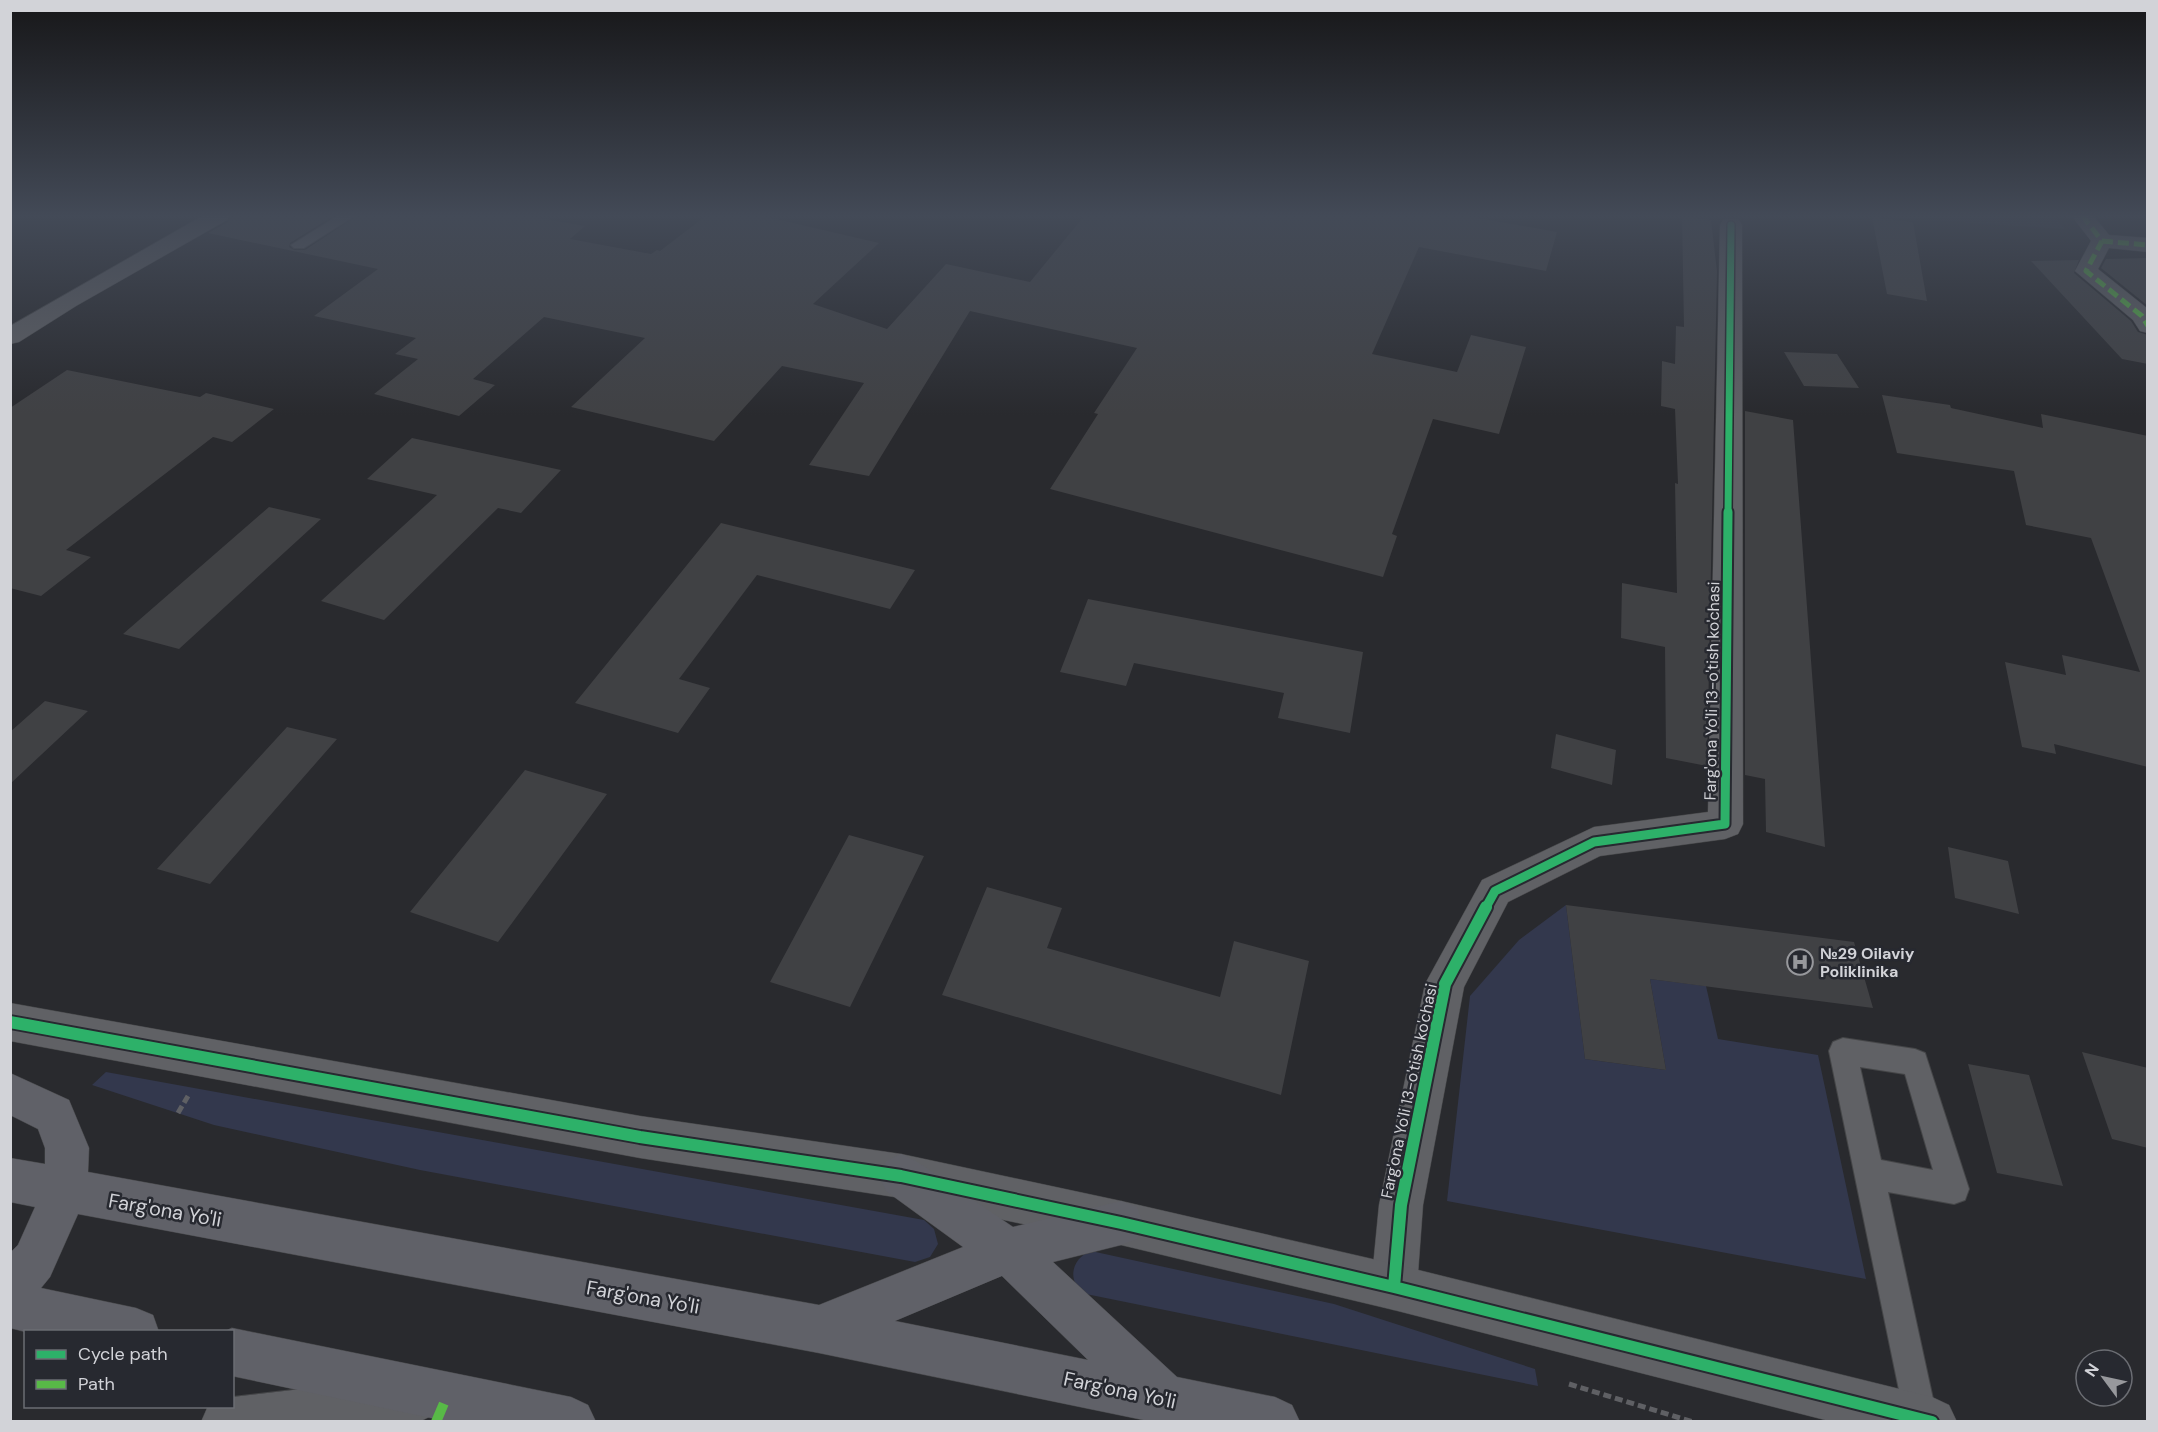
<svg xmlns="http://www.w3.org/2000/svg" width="2158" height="1432" viewBox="0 0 2158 1432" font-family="'DM Sans',sans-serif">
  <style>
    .built { fill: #2e313c }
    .green { fill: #33384d }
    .building { fill: #404144 }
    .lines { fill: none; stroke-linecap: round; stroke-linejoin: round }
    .service-casing { stroke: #454648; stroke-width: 2 }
    .minor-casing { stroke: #454648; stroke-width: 1 }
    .tertiary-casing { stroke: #454648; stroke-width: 1 }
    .primary-casing { stroke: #454648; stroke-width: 1 }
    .path { stroke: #5f6064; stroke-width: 5; stroke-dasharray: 8 4; stroke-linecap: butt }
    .service { fill: #606165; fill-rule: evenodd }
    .minor { fill: #606165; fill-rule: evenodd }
    .tertiary { fill: #606165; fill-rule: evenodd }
    .primary { fill: #606168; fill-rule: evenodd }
    .quiet-far1 { stroke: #58b947; stroke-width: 5; stroke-dasharray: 11 5; stroke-linecap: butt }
    .quiet { stroke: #58b947; stroke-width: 10; stroke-dasharray: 20 10; stroke-linecap: butt }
    .cycleway-far2-casing { stroke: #272930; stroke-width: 10 }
    .cycleway-far1-casing { stroke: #272930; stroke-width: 13 }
    .cycleway-casing { stroke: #272930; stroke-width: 16 }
    .cycleway-far2 { stroke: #2db169; stroke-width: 7 }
    .cycleway-far1 { stroke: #2db169; stroke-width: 9 }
    .cycleway { stroke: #2db169; stroke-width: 12 }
    .labels { text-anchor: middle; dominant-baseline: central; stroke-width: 5; stroke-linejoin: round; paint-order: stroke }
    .street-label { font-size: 16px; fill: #d2d3d8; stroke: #272930 }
    .poi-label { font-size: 16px; font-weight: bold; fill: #d2d3d8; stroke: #272930; text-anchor: start }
    .near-street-label { font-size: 20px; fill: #d2d3d8; stroke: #272930 }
  </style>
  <rect width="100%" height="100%" fill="#292a2e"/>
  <path class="built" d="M 1866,215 L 2054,215 L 2065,229 L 1999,225 Z"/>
  <path class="green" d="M 1566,905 L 1585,1059 L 1666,1070 L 1650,979 L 1706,986 L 1718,1039 L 1818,1055 L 1866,1279 L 1447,1201 L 1470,996 L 1519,940 Z
    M 106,1072 L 924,1220 L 934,1229 L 938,1244 L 930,1257 L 915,1262 L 420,1170 L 214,1125 L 92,1085 Z
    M 1091,1251 L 1334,1304 L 1535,1369 L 1538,1386 L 1086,1294 C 1066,1283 1071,1258 1091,1251 Z"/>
  <path class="building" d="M 232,215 L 335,215 L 290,243 L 289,247 L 294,250 L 305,250 L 358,215 L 523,215 L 585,226 L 570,239 L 651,254 L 657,250 L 660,251 L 707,215 L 759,215 L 879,243 L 813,304 L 887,329 L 946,264 L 1030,282 L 1085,215 L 1462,215 L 1557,232 L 1546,271 L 1419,247 L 1372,354 L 1457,372 L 1471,335 L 1526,347 L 1499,434 L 1433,419 L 1392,534 L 1397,536 L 1383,577 L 1050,489 L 1098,414 L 1094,413 L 1137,348 L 970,311 L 869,476 L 809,465 L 864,383 L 782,366 L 714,441 L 571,407 L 645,338 L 544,317 L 473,379 L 495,385 L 459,416 L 374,394 L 418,359 L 395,354 L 416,338 L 314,316 L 378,269 L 208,233 L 228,222 Z
    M 1682,216 L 1711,220 L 1717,271 L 1707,766 L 1666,758 L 1665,647 L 1621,638 L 1622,583 L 1677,593 L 1675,483 L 1678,484 L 1675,409 L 1661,406 L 1662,361 L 1675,364 L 1676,326 L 1684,327 Z
    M 1872,217 L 1913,222 L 1927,301 L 1887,294 Z
    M 2148,258 L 2148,306 L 2101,268 L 2106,259 Z
    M 2079,260 L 2074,273 L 2131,321 L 2138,332 L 2148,335 L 2148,364 L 2122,359 L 2031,261 Z
    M 1784,352 L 1837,354 L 1859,388 L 1804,386 Z
    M 67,370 L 200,397 L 206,393 L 274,409 L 232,442 L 213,437 L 66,550 L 91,557 L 41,596 L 10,588 L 10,408 Z
    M 1882,395 L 1950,405 L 1951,408 L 2043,428 L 2041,414 L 2148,436 L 2148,767 L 2054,744 L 2056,754 L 2022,747 L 2005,662 L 2066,675 L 2062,655 L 2140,672 L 2091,538 L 2026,525 L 2014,471 L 1897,453 Z
    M 1745,411 L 1793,420 L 1825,847 L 1766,832 L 1765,779 L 1745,775 Z
    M 412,438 L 561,470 L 521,513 L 498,508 L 384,620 L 321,601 L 437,495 L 367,479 Z
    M 269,507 L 321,519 L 179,649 L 123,634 Z
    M 721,523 L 915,570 L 890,609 L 757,575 L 679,679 L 710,688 L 678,733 L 575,703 Z
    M 1088,599 L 1363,652 L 1350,733 L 1278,718 L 1284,693 L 1134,663 L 1126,686 L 1060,672 Z
    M 45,701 L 88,711 L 10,784 L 10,732 Z
    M 287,727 L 337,739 L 210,884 L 157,869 Z
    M 1556,734 L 1616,750 L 1612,785 L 1551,768 Z
    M 525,770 L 607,794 L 498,942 L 410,912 Z
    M 849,835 L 924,856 L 850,1007 L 770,982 Z
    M 1948,847 L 2008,861 L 2019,914 L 1955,898 Z
    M 987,887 L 1062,908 L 1047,948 L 1220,997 L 1234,941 L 1309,961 L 1281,1095 L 942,995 Z
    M 1566,905 L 1854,942 L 1873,1008 L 1650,979 L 1666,1070 L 1585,1059 Z
    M 2082,1052 L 2148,1068 L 2148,1148 L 2112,1139 Z
    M 1968,1064 L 2029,1075 L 2063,1186 L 1997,1173 Z"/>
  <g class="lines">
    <g class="service-casing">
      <path id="service" d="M 339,215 L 356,215 L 304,248 L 294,248 L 291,245 Z
        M 1843,1038 L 1915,1049 L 1925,1053 L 1969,1189 L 1965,1200 L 1954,1204 L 1888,1192 L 1938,1422 L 1906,1422 L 1905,1419 L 1829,1051 L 1833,1042 ZM 1860,1067 L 1905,1074 L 1933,1170 L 1881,1160 Z"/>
    </g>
    <g class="minor-casing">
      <path id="minor" d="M 2071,215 L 2093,215 L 2109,235 L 2148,238 L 2148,252 L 2109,248 L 2098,269 L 2148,309 L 2148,333 L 2140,331 L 2133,320 L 2075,271 L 2091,241 Z
        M 1731,219 L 1739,220 L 1742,225 L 1743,824 L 1738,834 L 1725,839 L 1600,856 L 1508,902 L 1464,987 L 1423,1205 L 1417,1287 L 1410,1303 L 1394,1310 L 1378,1303 L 1371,1287 L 1379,1205 L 1425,984 L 1482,880 L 1594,827 L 1708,812 L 1720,225 L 1723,220 Z"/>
    </g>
    <g class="tertiary-casing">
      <path id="tertiary" d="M 204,215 L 230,215 L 227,220 L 76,306 L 19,342 L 10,344 L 10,326 Z
        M 10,1003 L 640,1116 L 901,1154 L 1121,1201 L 1394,1264 L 1932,1397 L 1949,1405 L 1957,1422 L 1833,1422 L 1394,1310 L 1121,1245 L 901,1198 L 640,1158 L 10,1041 Z
        M 412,1376 L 429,1383 L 436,1400 L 429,1417 L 419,1422 L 201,1422 L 208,1406 L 232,1406 L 232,1397 Z"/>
    </g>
    <g class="primary-casing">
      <path id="primary" d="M 10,1073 L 69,1100 L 89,1148 L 88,1172 L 819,1305 L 963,1247 L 886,1191 L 879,1176 L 886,1161 L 901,1154 L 916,1161 L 1013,1227 L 1121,1201 L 1137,1207 L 1143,1223 L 1137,1239 L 1121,1245 L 1053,1262 L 1177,1377 L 1275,1397 L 1292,1405 L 1300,1422 L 1153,1422 L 819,1353 L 78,1214 L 50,1277 L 41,1288 L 136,1308 L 153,1315 L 159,1332 L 26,1332 L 10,1328 L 10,1253 L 18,1245 L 35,1207 L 10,1202 L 10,1158 L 45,1164 L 45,1148 L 38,1129 L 10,1115 ZM 1002,1276 L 1088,1360 L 895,1321 Z
        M 232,1328 L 571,1397 L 588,1405 L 596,1422 L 450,1422 L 232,1376 L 232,1332 L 224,1332 Z"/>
    </g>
    <path class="path" d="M 178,1113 L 188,1096
      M 1569,1384 L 1693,1422"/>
    <use href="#service" class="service"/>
    <use href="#minor" class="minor"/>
    <use href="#tertiary" class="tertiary"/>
    <use href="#primary" class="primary"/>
    <path class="quiet-far1" d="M 2082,215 L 2102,241 L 2086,271 L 2142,316 L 2148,326
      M 2102,241 L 2148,245"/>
    <path class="quiet" d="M 436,1422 L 447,1396"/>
    <g class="cycleway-far2-casing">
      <path id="cycleway-far2" d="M 1728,514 L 1731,225"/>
    </g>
    <g class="cycleway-far1-casing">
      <path id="cycleway-far1" d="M 1485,909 L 1495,891 L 1594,842 L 1725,824 L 1728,512"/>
    </g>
    <g class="cycleway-casing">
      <path id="cycleway" d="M 10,1022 L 640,1137 L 901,1176 L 1121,1223 L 1394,1287 L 1932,1422
        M 1394,1287 L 1401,1205 L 1445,984 L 1486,907"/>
    </g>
    <use href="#cycleway-far2" class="cycleway-far2"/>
    <use href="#cycleway-far1" class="cycleway-far1"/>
    <use href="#cycleway" class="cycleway"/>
  </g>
  <linearGradient id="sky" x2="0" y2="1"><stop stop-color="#171719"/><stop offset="0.52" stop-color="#434a57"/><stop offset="1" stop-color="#434a57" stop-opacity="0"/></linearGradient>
  <rect width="2158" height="415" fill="url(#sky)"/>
  <defs>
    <g id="hospital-ring" transform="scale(1.35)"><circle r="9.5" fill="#272930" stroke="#97989c" stroke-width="1.5"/><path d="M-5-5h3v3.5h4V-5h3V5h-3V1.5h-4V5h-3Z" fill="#97989c"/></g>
  </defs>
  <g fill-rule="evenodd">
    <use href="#hospital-ring" x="1800" y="962"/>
  </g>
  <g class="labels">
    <g class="street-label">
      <text transform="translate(1712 691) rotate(-89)">Farg'ona Yo'li 13-o'tish ko'chasi</text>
      <text transform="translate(1409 1091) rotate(-78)">Farg'ona Yo'li 13-o'tish ko'chasi</text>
    </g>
    <g class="poi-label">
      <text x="1820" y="953">№29 Oilaviy<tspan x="1820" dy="18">Poliklinika</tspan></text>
    </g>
    <g class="near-street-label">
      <text transform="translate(165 1210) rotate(10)">Farg'ona Yo'li</text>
      <text transform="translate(643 1297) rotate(10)">Farg'ona Yo'li</text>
      <text transform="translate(1120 1390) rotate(12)">Farg'ona Yo'li</text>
    </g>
  </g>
  <rect width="2158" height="1432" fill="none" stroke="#d2d3d8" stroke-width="24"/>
  <rect x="24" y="1330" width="210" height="78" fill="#272930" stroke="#6b6d73" stroke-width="1.5"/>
  <rect x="36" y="1350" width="30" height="9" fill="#2db169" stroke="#6b6d73" stroke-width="1.5"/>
  <text x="78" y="1360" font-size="18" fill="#d2d3d8">Cycle path</text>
  <rect x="36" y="1380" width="30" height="9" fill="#58b947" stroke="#6b6d73" stroke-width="1.5"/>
  <text x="78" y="1390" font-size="18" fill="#d2d3d8">Path</text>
  <g transform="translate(2104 1378) rotate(303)"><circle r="28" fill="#272930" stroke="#6b6d73" stroke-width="1.5"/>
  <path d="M0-4.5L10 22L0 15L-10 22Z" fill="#97989c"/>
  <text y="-9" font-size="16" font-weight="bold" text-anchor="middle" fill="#d2d3d8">N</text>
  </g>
</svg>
